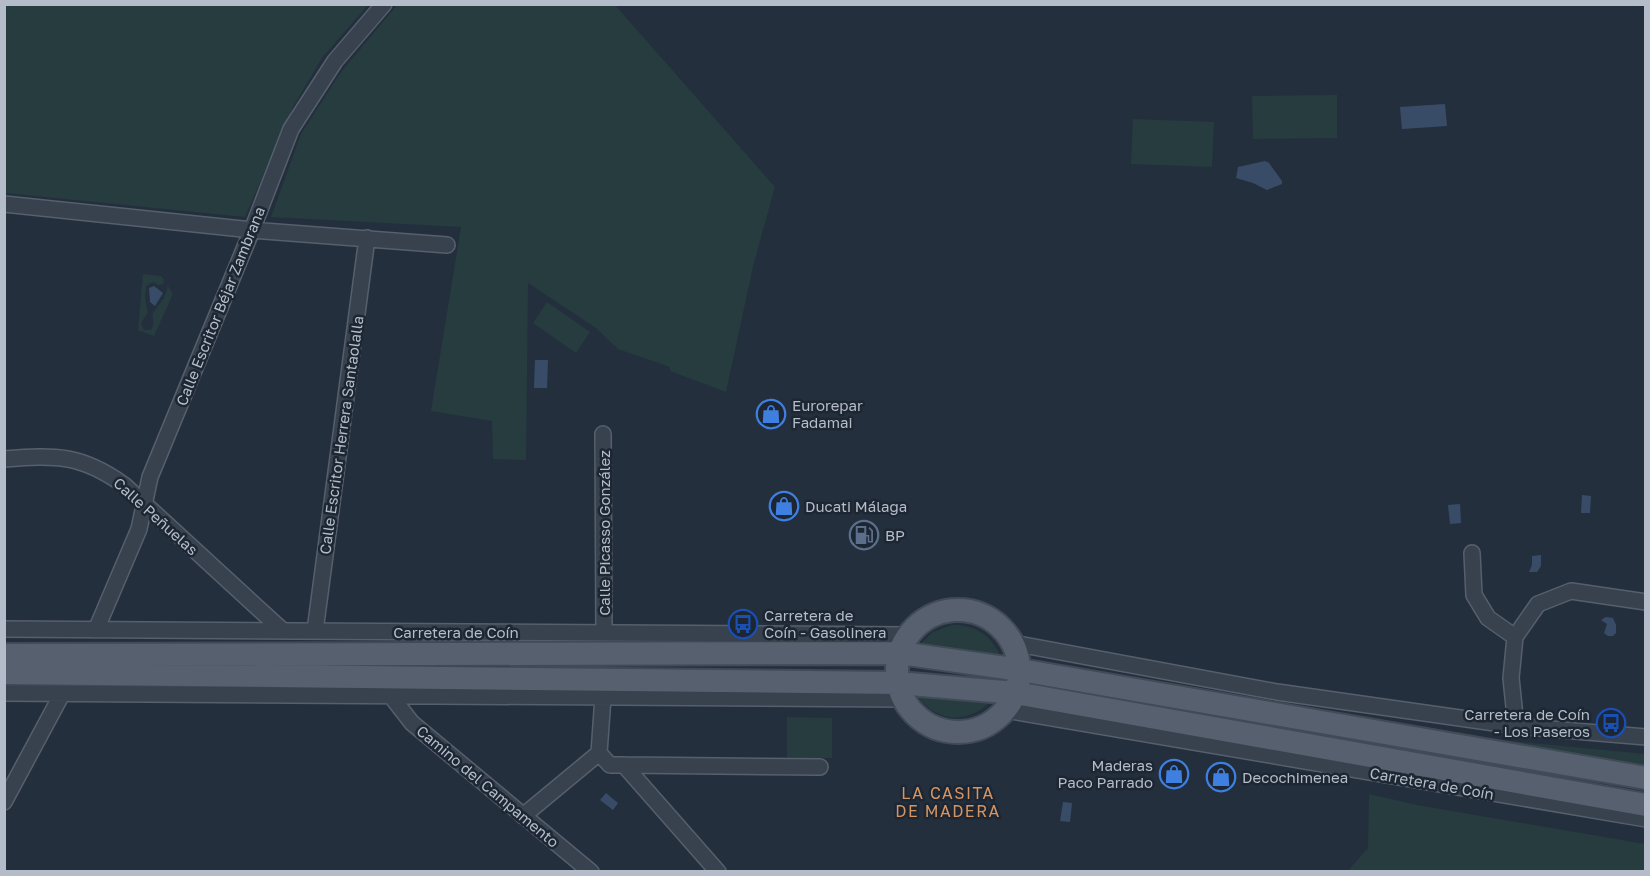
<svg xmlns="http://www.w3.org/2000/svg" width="1650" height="876" viewBox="0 0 1650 876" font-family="'Golos Text',sans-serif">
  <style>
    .green { fill: #263c3f }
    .water { fill: #394c67 }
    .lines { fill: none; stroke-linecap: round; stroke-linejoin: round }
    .minor-casing { stroke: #565f6c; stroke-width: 18 }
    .primary-casing { stroke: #414a57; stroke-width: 26 }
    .minor { stroke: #38414e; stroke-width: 15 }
    .primary { stroke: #56606e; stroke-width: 22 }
    .labels { text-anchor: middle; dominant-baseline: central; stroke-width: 5; stroke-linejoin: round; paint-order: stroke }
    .street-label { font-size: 15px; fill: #b4bcc9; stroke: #1d2633 }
    .poi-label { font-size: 15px; fill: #b4bcc9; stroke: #1d2633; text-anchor: start }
    .neighbourhood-label { font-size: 16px; letter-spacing: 1.5px; fill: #d59563; stroke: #1d2633 }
  </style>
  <rect width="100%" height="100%" fill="#242f3e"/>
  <path class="green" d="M 398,4 L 615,5 L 775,187 L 754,262 L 726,392 L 670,371 L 670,367 L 618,349 L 596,328 L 528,283 L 526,460 L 493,459 L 492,421 L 431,411 L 461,227 L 271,217 L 301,134 L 341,72 Z
    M 4,5 L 368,5 L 322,58 L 293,107 L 245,217 L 5,193 Z
    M 1337,95 L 1337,138 L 1253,139 L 1252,96 Z
    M 1133,119 L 1214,122 L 1212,167 L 1131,164 Z
    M 143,274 L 161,276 L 164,279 L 163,284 L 158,285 L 153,282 L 146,286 L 145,300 L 148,312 L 141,323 L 144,330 L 151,330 C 156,322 151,320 153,313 L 164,298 L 168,286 L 173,294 L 154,336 L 138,330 Z
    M 547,302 L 590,332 L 576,353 L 533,323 Z
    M 952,625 C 975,625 990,634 1000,655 L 918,646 L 933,632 Z
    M 913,689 L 994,698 C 968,727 932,723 913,689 Z
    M 787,717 L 832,718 L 832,758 L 787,758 Z
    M 1490,739 L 1645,754 L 1645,766 Z
    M 1369,794 L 1417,805 L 1645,844 L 1645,871 L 1348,871 L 1368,848 Z"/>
  <path class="water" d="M 1445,104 L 1447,126 L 1402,129 L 1400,107 Z
    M 1265,161 L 1269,163 L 1282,181 L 1282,184 L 1267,190 L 1253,183 L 1236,178 L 1238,167 Z
    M 154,286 L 163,293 L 155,306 L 150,302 L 149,288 Z
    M 535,360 L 548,360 L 547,388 L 534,388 Z
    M 1582,495 L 1591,496 L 1590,513 L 1581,513 Z
    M 1460,504 L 1461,523 L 1450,524 L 1448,505 Z
    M 1541,555 L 1541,566 L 1537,572 L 1529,572 L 1532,565 L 1532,556 Z
    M 1606,617 L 1613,618 L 1616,625 L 1616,633 L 1613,636 L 1608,636 L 1604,633 L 1607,624 L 1601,620 Z
    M 606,793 L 618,803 L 613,810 L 600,800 Z
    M 1063,802 L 1072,803 L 1070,822 L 1060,821 Z"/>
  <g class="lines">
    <g class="minor-casing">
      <path id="minor" d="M 4,204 L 252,230 L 447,245
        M 603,434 L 604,633
        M 4,459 C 55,455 81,454 124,485 L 283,631
        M 1472,553 L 1474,595 L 1488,618 L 1515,637
        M 4,629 L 908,635
        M 96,630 L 139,529 L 150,477 L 252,230 L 291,129 L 335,61 L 384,4
        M 315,631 L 367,238
        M 1013,643 L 1277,692 L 1516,726 L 1646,737
        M 4,693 L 903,699
        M 391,696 L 412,723 L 591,872
        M 1005,710 L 1646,819
        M 1516,726 L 1511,678 L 1515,637 L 1538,604 L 1571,591 L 1646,602
        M 599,753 L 610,765 L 624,765 L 820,767
        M 624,765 L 718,872
        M 4,802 L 62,694
        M 523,816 L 599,753 L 603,697"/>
    </g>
    <g class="primary-casing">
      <path id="primary" d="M897 671a61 61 0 1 1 122 0a61 61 0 1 1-122 0Z
        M 4,655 L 900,653 L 1020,670 L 1646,778
        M 4,673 L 898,683 L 1016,693 L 1646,805"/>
    </g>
    <use href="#minor" class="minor"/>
    <use href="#primary" class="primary"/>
  </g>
  <defs>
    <g id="shop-ring" transform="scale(1.5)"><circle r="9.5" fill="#1d2633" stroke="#3f7fe0" stroke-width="1.5"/><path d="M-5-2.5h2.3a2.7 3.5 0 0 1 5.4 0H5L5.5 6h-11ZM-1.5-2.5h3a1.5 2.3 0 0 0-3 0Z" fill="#3f7fe0"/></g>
    <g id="fuel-ring" transform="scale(1.5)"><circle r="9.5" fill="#1d2633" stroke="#5c6f8a" stroke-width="1.5"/><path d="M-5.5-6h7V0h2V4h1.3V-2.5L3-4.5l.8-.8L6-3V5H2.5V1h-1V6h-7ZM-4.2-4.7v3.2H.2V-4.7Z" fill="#5c6f8a"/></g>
    <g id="bus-ring" transform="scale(1.5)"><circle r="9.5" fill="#1d2633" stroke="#1a4fb4" stroke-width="1.5"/><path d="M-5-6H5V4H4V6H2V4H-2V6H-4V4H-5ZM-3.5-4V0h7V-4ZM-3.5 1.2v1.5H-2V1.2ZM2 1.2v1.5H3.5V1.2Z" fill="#1a4fb4"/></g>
  </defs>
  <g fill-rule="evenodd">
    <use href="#shop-ring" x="771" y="414"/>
    <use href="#shop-ring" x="784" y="506"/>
    <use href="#fuel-ring" x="864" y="535"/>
    <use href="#bus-ring" x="743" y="624"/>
    <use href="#bus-ring" x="1611" y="723"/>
    <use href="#shop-ring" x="1174" y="774"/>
    <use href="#shop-ring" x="1221" y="777"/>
  </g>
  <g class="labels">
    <g class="street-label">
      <text transform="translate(220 306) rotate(-68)">Calle Escritor Béjar Zambrana</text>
      <text transform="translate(341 435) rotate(-82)">Calle Escritor Herrera Santaolalla</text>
      <text transform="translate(156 516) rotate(42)">Calle Peñuelas</text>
      <text transform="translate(604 533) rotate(-90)">Calle Picasso González</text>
      <text x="456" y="632">Carretera de Coín</text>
      <text transform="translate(1432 783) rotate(10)">Carretera de Coín</text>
      <text transform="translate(488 786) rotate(40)">Camino del Campamento</text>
    </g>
    <g class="poi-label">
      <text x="792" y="405">Eurorepar<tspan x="792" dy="17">Fadamai</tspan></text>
      <text x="805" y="506">Ducati Málaga</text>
      <text x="885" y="535">BP</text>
      <text x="764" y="615">Carretera de<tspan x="764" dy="17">Coín - Gasolinera</tspan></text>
      <text x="1590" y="714" text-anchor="end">Carretera de Coín<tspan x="1590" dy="17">- Los Paseros</tspan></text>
      <text x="1153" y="765" text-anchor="end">Maderas<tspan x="1153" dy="17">Paco Parrado</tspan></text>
      <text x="1242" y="777">Decochimenea</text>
    </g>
    <g class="neighbourhood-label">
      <text x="948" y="793">LA CASITA<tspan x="948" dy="18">DE MADERA</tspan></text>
    </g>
  </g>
  <rect width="1650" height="876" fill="none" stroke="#b4bcc9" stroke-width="12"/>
</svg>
